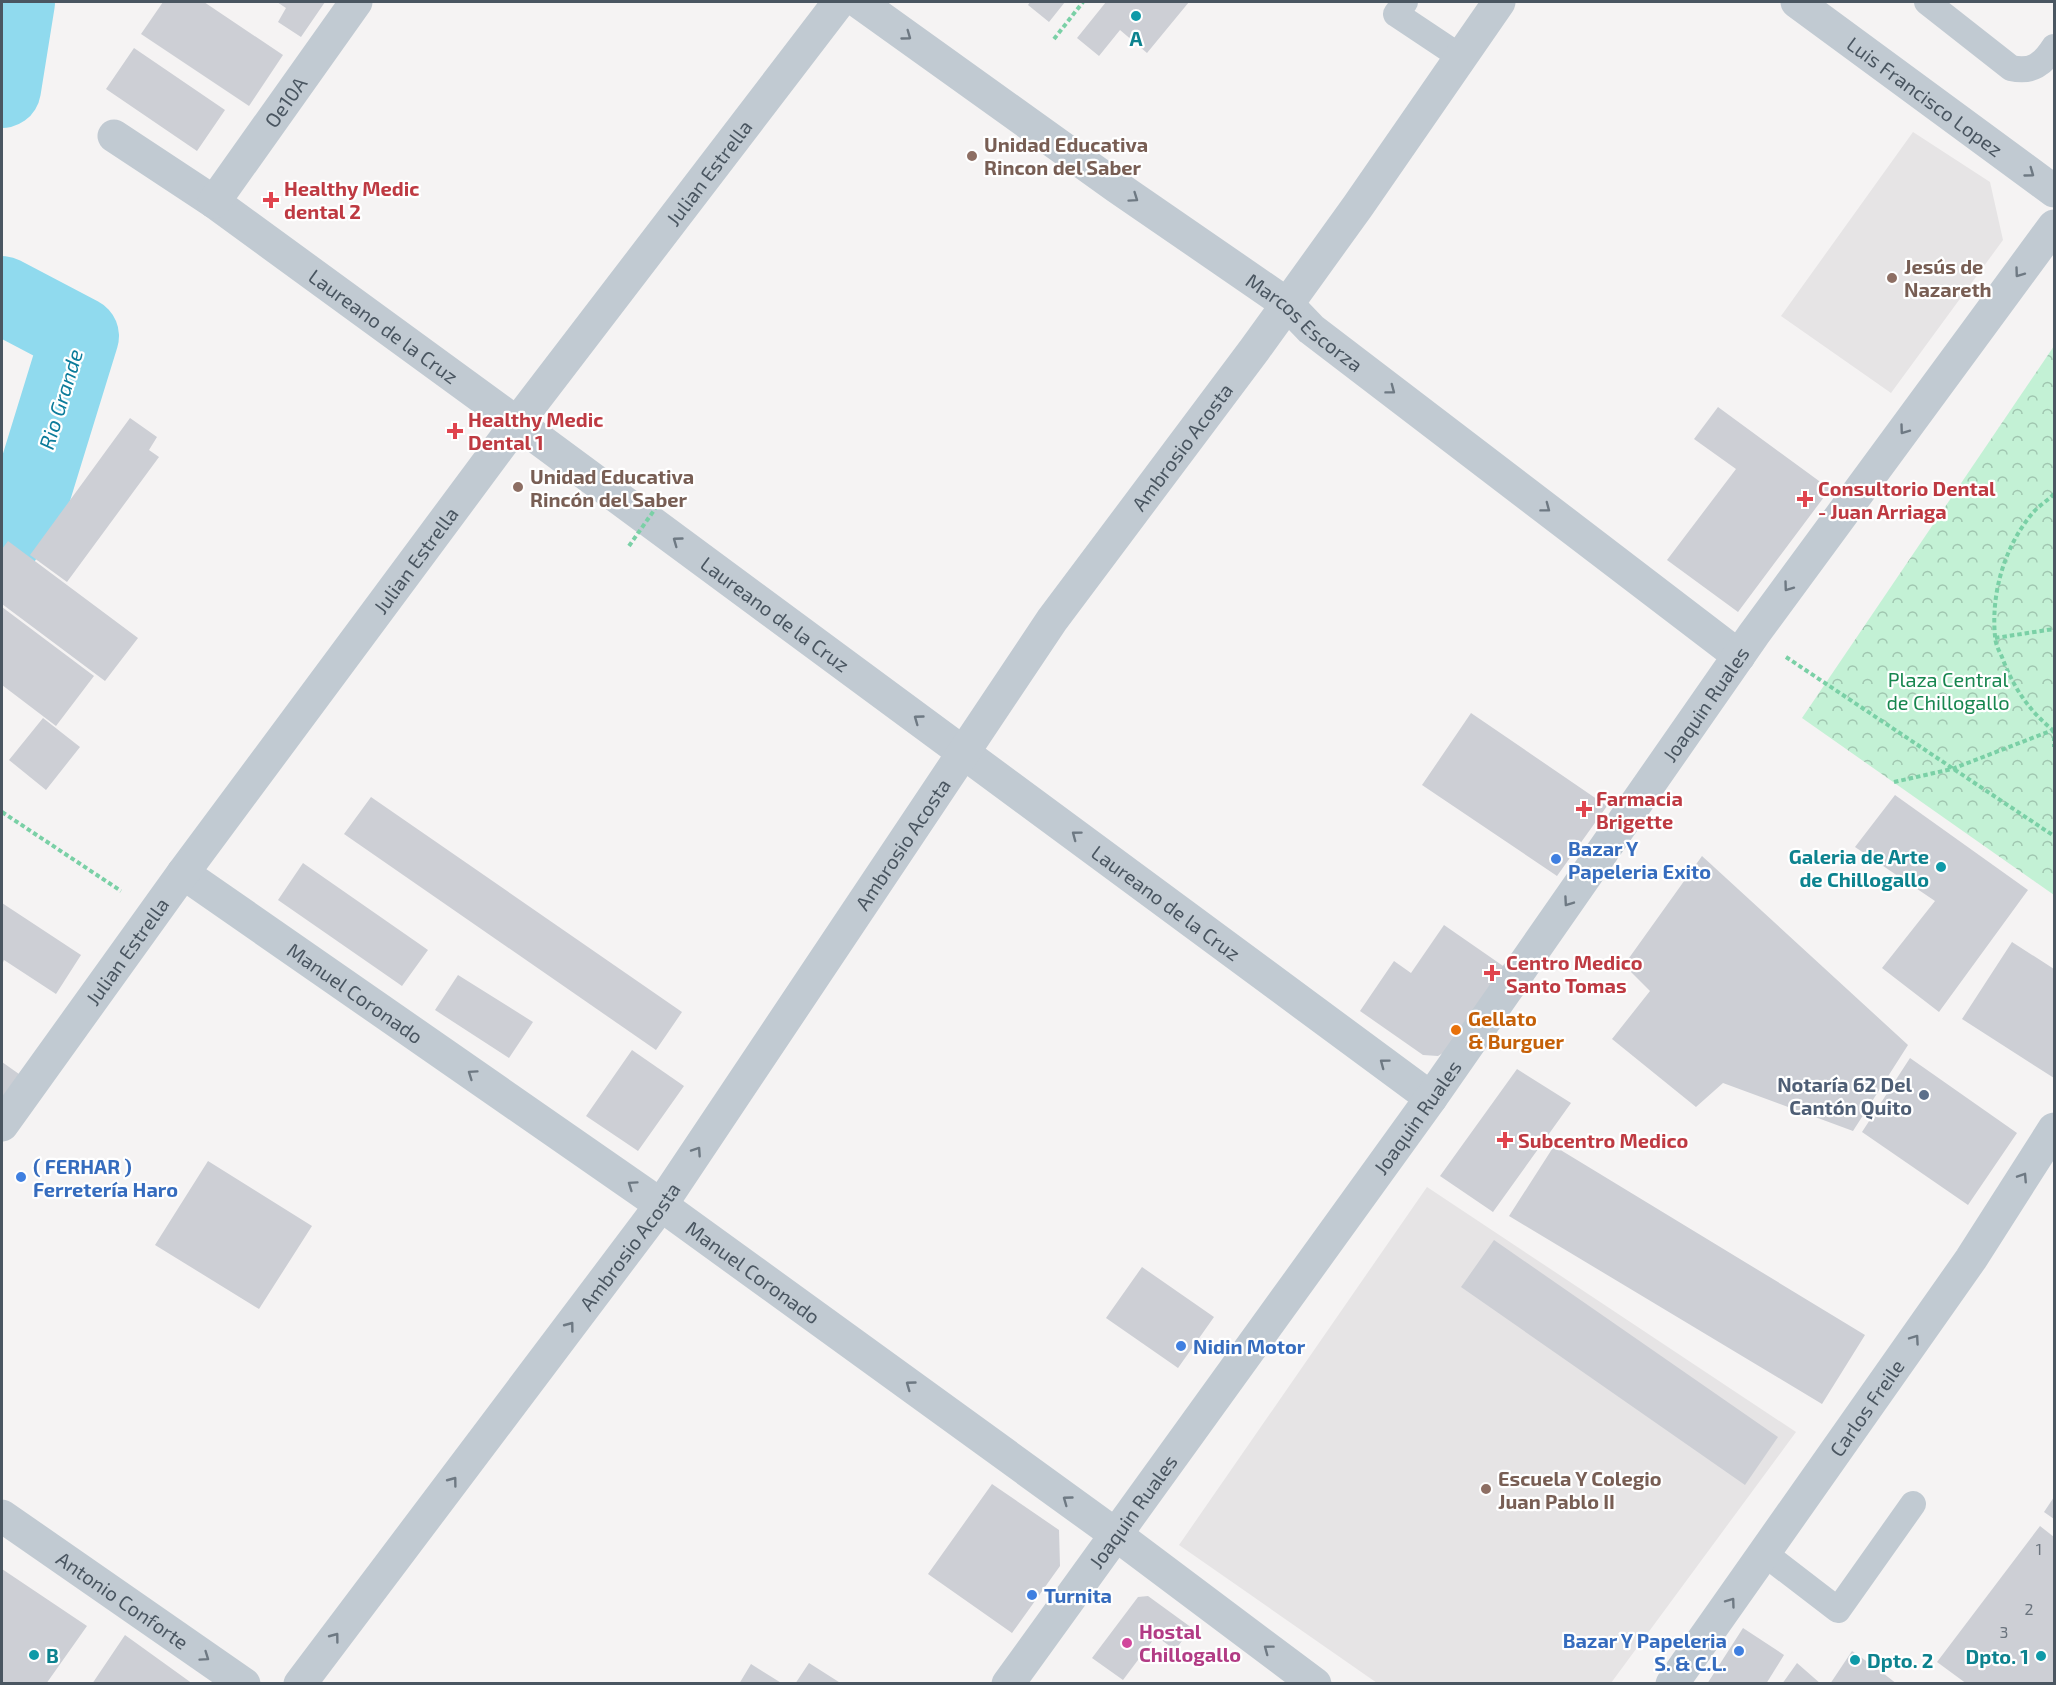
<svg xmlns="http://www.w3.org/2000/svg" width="2056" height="1685" viewBox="0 0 2056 1685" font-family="'Exo 2',sans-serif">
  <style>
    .education { fill: #e6e4e5 }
    .park { fill: url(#park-crowns) }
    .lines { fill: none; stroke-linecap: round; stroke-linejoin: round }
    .river { stroke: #90daee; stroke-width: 78 }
    .building { fill: #cdcfd5 }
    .path { stroke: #7ad0a6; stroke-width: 4; stroke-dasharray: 4.5 3; stroke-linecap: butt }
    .service { stroke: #c1cad2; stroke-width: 26 }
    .minor { stroke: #c1cad2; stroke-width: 33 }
    .tertiary { stroke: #c1cad2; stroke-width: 33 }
    .path-bridge { stroke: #7ad0a6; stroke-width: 4; stroke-dasharray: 4.5 3; stroke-linecap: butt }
    .oneway { stroke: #6e7983 }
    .culture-dot { fill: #0f9aa8; stroke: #fff; stroke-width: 2 }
    .education-dot { fill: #8d6e63; stroke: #fff; stroke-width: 2 }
    .health-dot { fill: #e0444e; stroke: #fff; stroke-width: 2 }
    .shop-dot { fill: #3f7fe0; stroke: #fff; stroke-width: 2 }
    .food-dot { fill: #e8710a; stroke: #fff; stroke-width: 2 }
    .service-dot { fill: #5c6f8a; stroke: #fff; stroke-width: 2 }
    .hotel-dot { fill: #d1479c; stroke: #fff; stroke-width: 2 }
    .labels { text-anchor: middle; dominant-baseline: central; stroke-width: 4.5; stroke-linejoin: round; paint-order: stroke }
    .number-label { font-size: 16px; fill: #6b747e }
    .culture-label { font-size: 20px; font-weight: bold; fill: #0d838f; stroke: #fff; text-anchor: end }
    .street-label { font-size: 20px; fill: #4a5661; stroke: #fff }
    .education-label { font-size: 20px; font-weight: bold; fill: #785e54; stroke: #fff; text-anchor: start }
    .health-label { font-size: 20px; font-weight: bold; fill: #be3a42; stroke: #fff; text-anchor: start }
    .park-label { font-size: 20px; fill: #17864f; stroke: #fff }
    .shop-label { font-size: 20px; font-weight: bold; fill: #366cbe; stroke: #fff; text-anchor: start }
    .food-label { font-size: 20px; font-weight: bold; fill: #c56008; stroke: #fff; text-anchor: start }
    .service-label { font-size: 20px; font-weight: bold; fill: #4e5e75; stroke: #fff; text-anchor: end }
    .hotel-label { font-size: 20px; font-weight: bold; fill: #b23c85; stroke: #fff; text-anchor: start }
    .water-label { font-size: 21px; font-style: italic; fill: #0c7c9b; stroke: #fff }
  </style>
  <defs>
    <pattern id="park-crowns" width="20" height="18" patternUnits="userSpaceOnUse" patternTransform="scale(1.5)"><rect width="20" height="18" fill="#c3f1d5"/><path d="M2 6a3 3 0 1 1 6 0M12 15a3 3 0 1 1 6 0" fill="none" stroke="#a0c6b0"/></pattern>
  </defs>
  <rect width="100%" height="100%" fill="#f5f3f3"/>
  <path class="education" d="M 1913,132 L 1990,182 L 2003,240 L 1891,393 L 1781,316 Z
    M 1427,1187 L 1796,1432 L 1611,1683 L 1377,1683 L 1179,1545 Z"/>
  <path class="park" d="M 2054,346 L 2054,895 L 1802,718 Z"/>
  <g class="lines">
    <path class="river" d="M 2,89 L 16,2
      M 2,295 L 80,336 L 31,495 L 2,540"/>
  </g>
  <path class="building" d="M 163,2 L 204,2 L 283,55 L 249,106 L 141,34 Z
    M 277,2 L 325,2 L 301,37 L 278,22 L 286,8 Z
    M 1030,2 L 1065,2 L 1049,22 L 1028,5 Z
    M 1106,2 L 1189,2 L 1147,53 L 1120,30 L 1099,56 L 1077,38 Z
    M 134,48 L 225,110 L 197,151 L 106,89 Z
    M 1718,407 L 1830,489 L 1738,612 L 1667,560 L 1736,469 L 1694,439 Z
    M 130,418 L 157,437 L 149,450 L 159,457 L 67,582 L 30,555 Z
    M 8,541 L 138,638 L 105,681 L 2,604 L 2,549 Z
    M 2,607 L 94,676 L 56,726 L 2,685 Z
    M 1471,713 L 1607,806 L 1557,876 L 1422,785 Z
    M 43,718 L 80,747 L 46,790 L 9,760 Z
    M 1895,795 L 2028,890 L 1939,1012 L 1882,968 L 1935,901 L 1855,847 Z
    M 371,797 L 682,1012 L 656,1050 L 344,834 Z
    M 1702,856 L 1908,1045 L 1853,1131 L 1723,1083 L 1696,1107 L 1612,1039 L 1650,991 L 1624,965 Z
    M 303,863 L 428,950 L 402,986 L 278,900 Z
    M 2,903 L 81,955 L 56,994 L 4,960 L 2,965 Z
    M 1444,925 L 1506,968 L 1451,1048 L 1438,1056 L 1423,1055 L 1360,1011 L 1394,961 L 1411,973 Z
    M 2012,942 L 2054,969 L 2054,1078 L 1962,1019 Z
    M 458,975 L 533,1022 L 509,1058 L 435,1010 Z
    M 632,1050 L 684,1086 L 638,1151 L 586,1116 Z
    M 1910,1058 L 2017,1133 L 1968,1205 L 1862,1132 Z
    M 2,1062 L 19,1074 L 2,1099 Z
    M 1517,1069 L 1571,1103 L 1493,1212 L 1440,1176 Z
    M 1554,1146 L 1865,1335 L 1822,1404 L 1509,1216 Z
    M 208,1161 L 312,1226 L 259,1309 L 155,1245 Z
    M 1494,1240 L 1778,1437 L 1745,1485 L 1461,1287 Z
    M 1142,1267 L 1214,1317 L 1178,1368 L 1106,1318 Z
    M 992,1484 L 1059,1530 L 1060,1566 L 1012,1633 L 928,1574 Z
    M 2054,1497 L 2054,1519 L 2044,1512 Z
    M 2040,1526 L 2054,1537 L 2054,1684 L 1967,1684 L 1937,1662 Z
    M 2,1569 L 87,1626 L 46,1684 L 2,1684 Z
    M 1148,1596 L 1192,1628 L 1175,1650 L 1156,1636 L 1123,1680 L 1092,1658 L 1138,1597 Z
    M 1743,1628 L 1784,1655 L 1766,1684 L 1707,1684 Z
    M 125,1635 L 193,1684 L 92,1684 Z
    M 1852,1651 L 1879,1670 L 1897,1684 L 1830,1684 Z
    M 809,1663 L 842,1684 L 795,1684 Z
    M 1797,1663 L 1821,1684 L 1782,1684 Z
    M 751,1664 L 783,1684 L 739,1684 Z"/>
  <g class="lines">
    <path class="path" d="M 1054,39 L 1083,2
      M 2054,494 C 2047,501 2037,507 2031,515 C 2004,548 1991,594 1995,636 C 1995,643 1999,651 2002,657 C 2013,687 2029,711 2054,731
      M 1995,638 L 2054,629
      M 1786,657 L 2054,836
      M 2054,729 L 2054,747
      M 1894,782 L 1952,769 L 2053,730
      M 2,812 L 121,891"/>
    <path class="service" d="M 1405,2 L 1396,14 L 1450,50 L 1462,55
      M 1927,2 L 2011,68 C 2032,73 2043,64 2054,47
      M 1765,1554 L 1838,1610 L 1913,1504"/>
    <g class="minor">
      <path id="s1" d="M 859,2 L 1117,187 L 1287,304 L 1311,329 L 1739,656"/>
      <path id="s2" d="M 114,136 L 214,202 L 517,423 L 1431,1098"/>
      <path id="s3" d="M 214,202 L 356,2"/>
      <path id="s4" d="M 2,1516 L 244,1684"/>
      <path id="s5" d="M 300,1684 L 661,1205 L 1052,620 L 1255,349 L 1358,206 L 1499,2"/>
      <path id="s6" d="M 1008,1684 L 1431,1098 L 1754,634 L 2054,226"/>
    </g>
    <g class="tertiary">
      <path id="s7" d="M 1797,2 L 2054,191"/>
      <path id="s8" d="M 183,873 L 661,1205 L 1115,1534 L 1315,1684"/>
      <path id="s9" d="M 2,1125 L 183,873 L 517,423 L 839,2"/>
      <path id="s10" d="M 1672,1684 L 1971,1259 L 2054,1129"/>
    </g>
    <path class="path-bridge" d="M 629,546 L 662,499"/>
  </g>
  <defs><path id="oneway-chevron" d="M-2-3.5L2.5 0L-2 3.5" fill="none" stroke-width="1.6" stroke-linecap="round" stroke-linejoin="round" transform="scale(1.5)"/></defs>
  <g class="oneway">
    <use href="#oneway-chevron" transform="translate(907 36) rotate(36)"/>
    <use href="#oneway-chevron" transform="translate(2030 173) rotate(36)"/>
    <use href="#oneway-chevron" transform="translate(1134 198) rotate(35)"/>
    <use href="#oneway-chevron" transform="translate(2019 273) rotate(126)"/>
    <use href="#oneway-chevron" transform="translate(1391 390) rotate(37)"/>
    <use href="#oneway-chevron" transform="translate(1904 430) rotate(126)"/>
    <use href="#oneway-chevron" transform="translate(1546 508) rotate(37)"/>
    <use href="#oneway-chevron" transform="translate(677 541) rotate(-144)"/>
    <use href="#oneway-chevron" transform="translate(1788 587) rotate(126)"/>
    <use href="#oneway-chevron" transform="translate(918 719) rotate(-144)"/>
    <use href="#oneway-chevron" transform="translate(1076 835) rotate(-143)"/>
    <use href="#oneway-chevron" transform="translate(1568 902) rotate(125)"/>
    <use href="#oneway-chevron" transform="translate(1384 1063) rotate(-143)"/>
    <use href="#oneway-chevron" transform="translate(472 1074) rotate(-145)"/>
    <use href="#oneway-chevron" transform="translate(697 1151) rotate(-56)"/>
    <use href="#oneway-chevron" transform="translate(2023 1177) rotate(-57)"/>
    <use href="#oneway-chevron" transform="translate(632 1185) rotate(-145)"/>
    <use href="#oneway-chevron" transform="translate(570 1326) rotate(-53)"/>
    <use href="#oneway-chevron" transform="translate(1915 1339) rotate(-55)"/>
    <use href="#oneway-chevron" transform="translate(910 1385) rotate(-144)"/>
    <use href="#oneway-chevron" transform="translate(453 1481) rotate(-53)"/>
    <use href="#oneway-chevron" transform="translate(1067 1500) rotate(-144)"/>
    <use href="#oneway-chevron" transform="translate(1731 1602) rotate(-54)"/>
    <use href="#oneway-chevron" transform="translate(335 1637) rotate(-53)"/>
    <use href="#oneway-chevron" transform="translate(1268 1649) rotate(-143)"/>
    <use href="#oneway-chevron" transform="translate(205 1657) rotate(35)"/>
  </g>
  <g class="culture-dot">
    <circle cx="1136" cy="16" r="6"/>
    <circle cx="1941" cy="867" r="6"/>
    <circle cx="34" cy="1655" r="6"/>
    <circle cx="2041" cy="1656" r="6"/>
    <circle cx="1855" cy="1660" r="6"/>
  </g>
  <g class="education-dot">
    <circle cx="972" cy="156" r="6"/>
    <circle cx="1892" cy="278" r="6"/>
    <circle cx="518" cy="487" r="6"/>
    <circle cx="1486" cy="1489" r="6"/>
  </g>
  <g class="health-dot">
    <path d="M268 191h6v6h6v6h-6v6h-6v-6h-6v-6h6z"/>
    <path d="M452 422h6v6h6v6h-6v6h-6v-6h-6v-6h6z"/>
    <path d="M1802 490h6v6h6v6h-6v6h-6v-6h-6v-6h6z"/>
    <path d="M1581 800h6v6h6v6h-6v6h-6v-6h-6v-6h6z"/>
    <path d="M1489 964h6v6h6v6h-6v6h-6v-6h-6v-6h6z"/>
    <path d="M1502 1131h6v6h6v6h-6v6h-6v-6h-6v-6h6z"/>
  </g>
  <g class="shop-dot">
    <circle cx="1556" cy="859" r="6"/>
    <circle cx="21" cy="1177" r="6"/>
    <circle cx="1181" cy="1346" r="6"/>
    <circle cx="1032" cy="1595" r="6"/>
    <circle cx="1739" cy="1651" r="6"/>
  </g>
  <circle class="food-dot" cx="1456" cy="1030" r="6"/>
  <circle class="service-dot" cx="1924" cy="1095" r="6"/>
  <circle class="hotel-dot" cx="1127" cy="1643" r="6"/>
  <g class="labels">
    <g class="number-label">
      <text x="2039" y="1548">1</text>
      <text x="2029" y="1608">2</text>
      <text x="2004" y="1631">3</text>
    </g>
    <g class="culture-label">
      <text x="1136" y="38" text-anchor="middle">A</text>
      <text x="1929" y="856">Galeria de Arte<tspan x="1929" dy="23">de Chillogallo</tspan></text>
      <text x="46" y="1655" text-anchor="start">B</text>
      <text x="2029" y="1656">Dpto. 1</text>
      <text x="1867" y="1660" text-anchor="start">Dpto. 2</text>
    </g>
    <g class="street-label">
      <text stroke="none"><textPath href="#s7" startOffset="159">Luis Francisco Lopez</textPath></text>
      <text stroke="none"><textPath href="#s3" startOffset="123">Oe10A</textPath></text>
      <text stroke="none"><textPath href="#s9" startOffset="1186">Julian Estrella</textPath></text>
      <text stroke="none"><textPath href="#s1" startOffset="549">Marcos Escorza</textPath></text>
      <text stroke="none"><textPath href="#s2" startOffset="330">Laureano de la Cruz</textPath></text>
      <text stroke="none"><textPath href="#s5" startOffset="1520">Ambrosio Acosta</textPath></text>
      <text stroke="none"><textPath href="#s9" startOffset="700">Julian Estrella</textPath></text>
      <text stroke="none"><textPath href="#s2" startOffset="816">Laureano de la Cruz</textPath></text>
      <text stroke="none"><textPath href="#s6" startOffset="1203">Joaquin Ruales</textPath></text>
      <text stroke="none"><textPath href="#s5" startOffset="1034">Ambrosio Acosta</textPath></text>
      <text stroke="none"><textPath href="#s2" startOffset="1302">Laureano de la Cruz</textPath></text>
      <text stroke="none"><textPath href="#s9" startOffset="214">Julian Estrella</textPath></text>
      <text stroke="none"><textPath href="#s8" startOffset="210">Manuel Coronado</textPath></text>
      <text stroke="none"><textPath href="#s6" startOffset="699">Joaquin Ruales</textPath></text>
      <text stroke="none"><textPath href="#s5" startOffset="548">Ambrosio Acosta</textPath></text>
      <text stroke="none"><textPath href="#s8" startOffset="696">Manuel Coronado</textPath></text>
      <text stroke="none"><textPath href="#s10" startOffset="338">Carlos Freile</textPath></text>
      <text stroke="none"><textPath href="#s6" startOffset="213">Joaquin Ruales</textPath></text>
      <text stroke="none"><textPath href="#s4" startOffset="147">Antonio Conforte</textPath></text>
    </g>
    <g class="education-label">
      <text x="984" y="144">Unidad Educativa<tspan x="984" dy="23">Rincon del Saber</tspan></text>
      <text x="1904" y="266">Jesús de<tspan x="1904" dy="23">Nazareth</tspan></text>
      <text x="530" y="476">Unidad Educativa<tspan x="530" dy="23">Rincón del Saber</tspan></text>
      <text x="1498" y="1478">Escuela Y Colegio<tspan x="1498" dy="23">Juan Pablo II</tspan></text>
    </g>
    <g class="health-label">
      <text x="284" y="188">Healthy Medic<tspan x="284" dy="23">dental 2</tspan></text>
      <text x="468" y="419">Healthy Medic<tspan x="468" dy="23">Dental 1</tspan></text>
      <text x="1818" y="488">Consultorio Dental<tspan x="1818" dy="23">- Juan Arriaga</tspan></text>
      <text x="1596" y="798">Farmacia<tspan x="1596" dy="23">Brigette</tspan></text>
      <text x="1506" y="962">Centro Medico<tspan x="1506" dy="23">Santo Tomas</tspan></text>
      <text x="1518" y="1140">Subcentro Medico</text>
    </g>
    <g class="park-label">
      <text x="1948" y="679">Plaza Central<tspan x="1948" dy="23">de Chillogallo</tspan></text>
    </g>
    <g class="shop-label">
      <text x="1568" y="848">Bazar Y<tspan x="1568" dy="23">Papeleria Exito</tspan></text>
      <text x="33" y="1166">( FERHAR )<tspan x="33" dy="23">Ferretería Haro</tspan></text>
      <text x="1193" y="1346">Nidin Motor</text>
      <text x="1044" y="1595">Turnita</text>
      <text x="1727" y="1640" text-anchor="end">Bazar Y Papeleria<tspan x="1727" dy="23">S. &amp; C.L.</tspan></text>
    </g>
    <g class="food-label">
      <text x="1468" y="1018">Gellato<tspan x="1468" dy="23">&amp; Burguer</tspan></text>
    </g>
    <g class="service-label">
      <text x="1912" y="1084">Notaría 62 Del<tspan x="1912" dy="23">Cantón Quito</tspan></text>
    </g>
    <g class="hotel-label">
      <text x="1139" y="1631">Hostal<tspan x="1139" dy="23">Chillogallo</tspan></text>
    </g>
    <g class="water-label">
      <text transform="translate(60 399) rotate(-73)">Rio Grande</text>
    </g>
  </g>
  <rect width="2056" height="1685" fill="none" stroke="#4a5661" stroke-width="6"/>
</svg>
